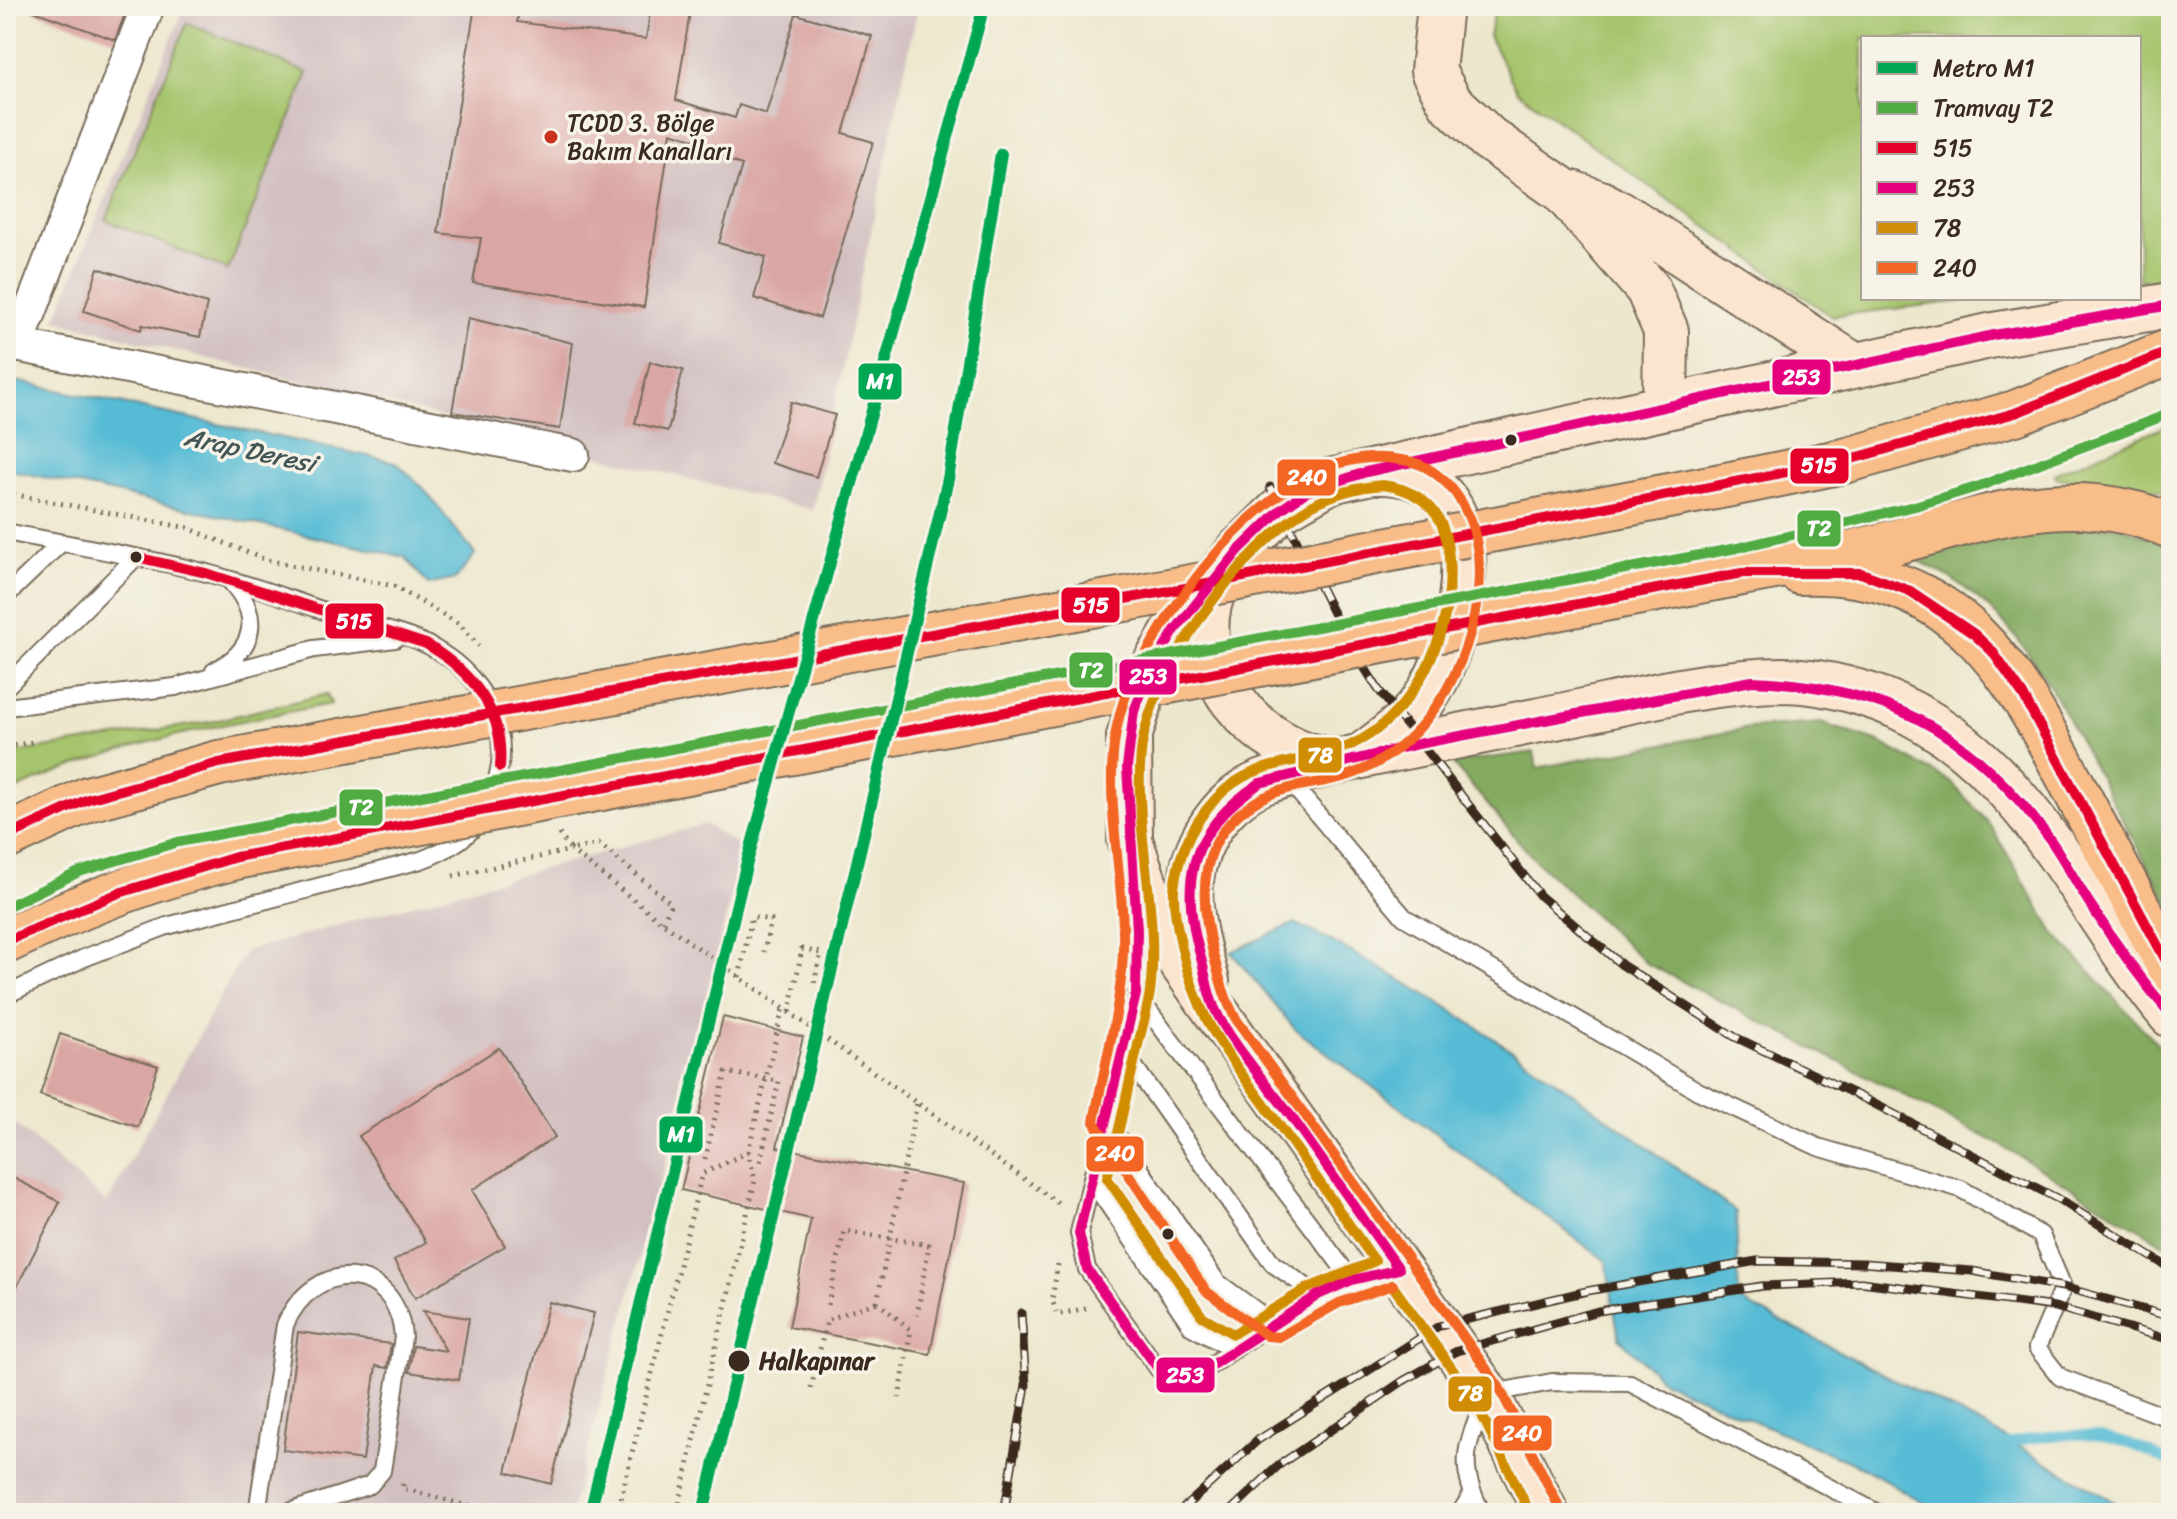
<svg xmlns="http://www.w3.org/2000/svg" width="2177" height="1519" viewBox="0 0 2177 1519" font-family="Sriracha,sans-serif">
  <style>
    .industrial { fill: #d2bfc1 }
    .green { fill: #a5c46c; stroke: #707745; stroke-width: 2 }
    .forest { fill: #84aa60; stroke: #606a3f; stroke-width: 2 }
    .water { fill: #57bcd5; stroke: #49737a; stroke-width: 2 }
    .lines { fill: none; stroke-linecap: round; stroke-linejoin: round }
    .stream { stroke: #57bcd5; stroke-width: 10 }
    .building { fill: #daa6a3 }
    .lane-casing { stroke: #796c5b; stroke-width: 20 }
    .street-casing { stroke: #796c5b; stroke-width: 36 }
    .secondary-casing { stroke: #796c5b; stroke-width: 48 }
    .primary-casing { stroke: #796c5b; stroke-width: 48 }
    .highway-casing { stroke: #796c5b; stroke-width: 48 }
    .path { stroke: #796c5b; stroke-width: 5; stroke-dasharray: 2 6; stroke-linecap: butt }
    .lane { stroke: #fff; stroke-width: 16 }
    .street { stroke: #fff; stroke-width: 32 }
    .secondary { stroke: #fce5cf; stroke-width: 44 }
    .primary { stroke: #f8bd88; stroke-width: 44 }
    .highway { stroke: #f8bd88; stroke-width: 44 }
    .rail-casing { stroke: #3b2a1e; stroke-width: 9 }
    .rail { stroke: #f7f3e8; stroke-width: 6; stroke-dasharray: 18; stroke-linecap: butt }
    .primary-bridge-casing { stroke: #796c5b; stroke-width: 48; stroke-linecap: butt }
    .primary-bridge { stroke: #f8bd88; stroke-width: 44 }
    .bus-1-casing { stroke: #f7f3e8; stroke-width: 16 }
    .bus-2-casing { stroke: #f7f3e8; stroke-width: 16 }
    .bus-3-casing { stroke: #f7f3e8; stroke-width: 16 }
    .bus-4-casing { stroke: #f7f3e8; stroke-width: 16 }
    .bus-1 { stroke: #e4002b; stroke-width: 10 }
    .bus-2 { stroke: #e5007d; stroke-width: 10 }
    .bus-3 { stroke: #d18d06; stroke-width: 10 }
    .bus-4 { stroke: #f26522; stroke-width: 10 }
    .tram-1-casing { stroke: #f7f3e8; stroke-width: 16 }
    .tram-1 { stroke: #50ab43; stroke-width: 10 }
    .metro-1-casing { stroke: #f7f3e8; stroke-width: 18 }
    .metro-1 { stroke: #00a651; stroke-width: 12 }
    .poi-dot { fill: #c8321e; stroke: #f7f3e8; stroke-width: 3 }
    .bus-dot { fill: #3b2a1e; stroke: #f7f3e8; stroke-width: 3 }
    .labels { text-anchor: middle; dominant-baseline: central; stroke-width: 7; stroke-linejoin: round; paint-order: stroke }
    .poi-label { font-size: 24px; fill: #3b2a1e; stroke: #f7f3e8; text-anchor: start }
    .stop-label { font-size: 24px; font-weight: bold; fill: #3b2a1e; stroke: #f7f3e8; text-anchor: start }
    .water-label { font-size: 26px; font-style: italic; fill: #435655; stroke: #f7f3e8 }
    .line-badge { stroke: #f7f3e8; stroke-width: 3 }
    .badge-label { font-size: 22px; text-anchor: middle; font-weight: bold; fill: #fff }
  </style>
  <rect width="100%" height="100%" fill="#f7f3e8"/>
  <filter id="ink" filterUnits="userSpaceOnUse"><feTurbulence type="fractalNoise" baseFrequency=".0125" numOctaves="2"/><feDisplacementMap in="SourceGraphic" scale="16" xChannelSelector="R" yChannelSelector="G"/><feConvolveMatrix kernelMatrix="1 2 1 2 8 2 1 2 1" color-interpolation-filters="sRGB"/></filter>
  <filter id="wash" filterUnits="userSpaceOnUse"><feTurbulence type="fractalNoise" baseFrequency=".006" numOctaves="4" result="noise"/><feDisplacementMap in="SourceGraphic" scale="32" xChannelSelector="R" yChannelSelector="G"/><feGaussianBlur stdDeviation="1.8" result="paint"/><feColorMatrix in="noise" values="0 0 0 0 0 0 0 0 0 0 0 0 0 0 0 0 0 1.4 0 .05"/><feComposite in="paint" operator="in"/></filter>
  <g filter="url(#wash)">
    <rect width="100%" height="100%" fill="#ede7cd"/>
    <path class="industrial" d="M 185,6 L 918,6 L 813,510 L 55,320 Z
      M 705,824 L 743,848 L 665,1166 L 570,1513 L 6,1513 L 6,1116 L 107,1203 L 245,951 Z"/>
    <path class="green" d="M 1495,6 L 2171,6 L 2171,278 L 2139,281 L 2139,38 L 1863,38 L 1863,298 L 1989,298 L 1831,316 L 1517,91 L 1489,36 Z
      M 187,23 L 308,73 L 228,270 L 106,220 Z
      M 2171,424 L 2171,495 L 2136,484 L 2056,478 L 2054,474 Z
      M 327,694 L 331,704 C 220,724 109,745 6,794 L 6,754 L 210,722 Z"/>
    <path class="forest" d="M 2041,522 L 2123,527 L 2171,547 L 2171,908 C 2146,863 2121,818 2097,773 C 2046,678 2011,597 1903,554 Z
      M 1821,723 L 1879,742 L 1950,781 L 1989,823 L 2054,933 L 2171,1059 L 2171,1248 L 2001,1145 L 1646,963 L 1533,858 L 1452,763 L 1534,752 L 1537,768 L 1749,728 Z"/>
    <path class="water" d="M 6,379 L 396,462 L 423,488 L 475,554 L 456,579 L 428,585 L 405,557 L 6,469 Z
      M 1295,923 C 1454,1000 1594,1108 1736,1212 L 1739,1300 L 1986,1427 L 2133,1513 L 1940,1513 L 1864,1468 L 1664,1382 L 1619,1338 L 1606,1261 L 1295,1029 L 1231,952 Z"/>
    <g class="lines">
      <path class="stream" d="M 2001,1445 C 2064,1429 2114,1429 2171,1464"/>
    </g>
    <g id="blocks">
      <path class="building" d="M 32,6 L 128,6 L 115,40 L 31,10 Z
        M 475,6 L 520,6 L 517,22 L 646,39 L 651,6 L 691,6 L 676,100 L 735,118 L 739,105 L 766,114 L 796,14 L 872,36 L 843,133 L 873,142 L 820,318 L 754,298 L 766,257 L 719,243 L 742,165 L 723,159 L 726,149 L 671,132 L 644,307 L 473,283 L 481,238 L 438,233 Z
        M 98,268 L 207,304 L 200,337 L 142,325 L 141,330 L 84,311 Z
        M 468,318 L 573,343 L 560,429 L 452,412 Z
        M 650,362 L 683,370 L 668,431 L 635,423 Z
        M 791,402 L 835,415 L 816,477 L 772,463 Z
        M 723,1017 L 803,1037 L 777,1147 L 964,1183 L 930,1354 L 789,1327 L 811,1219 L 681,1190 Z
        M 60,1034 L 158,1066 L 138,1127 L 40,1095 Z
        M 499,1048 L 555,1137 L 472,1190 L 505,1246 L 415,1298 L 394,1261 L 426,1242 L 359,1136 Z
        M 6,1174 L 60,1202 L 6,1308 Z
        M 549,1302 L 594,1313 L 551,1484 L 506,1472 Z
        M 423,1311 L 469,1318 L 459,1380 L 409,1372 L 413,1346 L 446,1351 Z
        M 298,1332 L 391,1344 L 387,1368 L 376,1366 L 363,1460 L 283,1450 Z"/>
    </g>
  </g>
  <g filter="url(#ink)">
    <use href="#blocks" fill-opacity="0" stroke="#796c5b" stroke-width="2"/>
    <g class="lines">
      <g class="lane-casing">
        <path id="lane" d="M 6,532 C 72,545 138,556 203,572 C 250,584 297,602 342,617 C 374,628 413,634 440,652 C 479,676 509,723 499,770 C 488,821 469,842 421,860 L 167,926 L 84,958 L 6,995
          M 6,596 L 61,543
          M 214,671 C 256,649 262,616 230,581
          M 6,687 L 136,557
          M 6,707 L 175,687 L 314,649 L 395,639
          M 1286,777 L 1404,917 L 1698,1091 L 1818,1147 L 1961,1189 L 2041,1235 L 2063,1287 L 2037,1348 L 2060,1377 L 2171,1419
          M 1135,906 L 1136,994 L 1079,1233 L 1087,1269 L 1159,1370 L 1194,1377 C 1262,1331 1314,1289 1395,1270
          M 1136,994 L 1352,1280
          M 1122,1049 L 1273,1264 L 1318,1295
          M 1108,1122 L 1217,1282 L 1274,1324
          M 1092,1181 L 1192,1327 L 1234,1350
          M 257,1513 L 285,1325 C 313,1258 397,1260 403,1337 L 382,1471 L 370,1485 L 286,1513
          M 1460,1513 L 1472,1494
          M 1482,1513 C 1455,1462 1468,1444 1487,1394 L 1552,1382 L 1630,1383 L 1878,1513"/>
      </g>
      <g class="street-casing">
        <path id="street" d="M 6,343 L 573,455
          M 17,346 L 148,6"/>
      </g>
      <g class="secondary-casing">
        <path id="secondary" d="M 1440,6 L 1433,71 L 1450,102 L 1488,138 L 1562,190 L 1648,289 L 1666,331 L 1665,406
          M 1572,193 L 1600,203 L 1629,219 L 1853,365
          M 1216,585 C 1178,665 1259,756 1339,761
          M 1367,752 C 1390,735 1414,717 1429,692 C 1468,626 1498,471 1379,472
          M 1207,981 C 1190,920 1175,869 1220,814 C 1230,802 1246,789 1261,783 C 1289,772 1321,766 1349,759 C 1411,745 1473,733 1535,721 C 1616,706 1702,680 1785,680 C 1826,681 1875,694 1911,713 C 2034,776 2086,913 2171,1015
          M 1546,1513 L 1487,1394 L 1163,937 L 1130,840 L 1129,737 L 1150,672 L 1175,630 L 1239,550 L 1280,510 L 1330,481 L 1994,335 L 2171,305"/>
      </g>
      <g class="primary-casing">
        <path id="primary" d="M 1726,485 L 1844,461 L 2015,413 L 2171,351
          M 1800,572 C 1960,567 2014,673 2079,797 C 2110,855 2140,912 2171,970
          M 6,837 L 88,799 L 219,763
          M 6,941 C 80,905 156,876 236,857"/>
      </g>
      <g class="highway-casing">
        <path id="highway" d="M 1742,573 C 1788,564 1835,557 1880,546 C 1982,520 2067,482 2171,526"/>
      </g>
      <path class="path" d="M 6,493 L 188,528 L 266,560 L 394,586 L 459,624 L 479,646
        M 6,747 L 32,742
        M 559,834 L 571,850 L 599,844 L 671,903 L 663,923
        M 453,876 L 571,850 L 663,923 L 1061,1205
        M 739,977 L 752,917 L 771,920 L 764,952
        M 790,1012 L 802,949 L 821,953 L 814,983
        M 748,1152 L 783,1008
        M 705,1159 L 726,1072 L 779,1081 L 760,1162
        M 1058,1264 L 1052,1299 L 1057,1315 L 1086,1308
        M 877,1302 L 917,1103
        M 877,1302 L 911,1330 L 899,1398
        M 828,1305 L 844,1231 L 929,1245 L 917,1315
        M 811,1388 L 827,1320 L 877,1302
        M 403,1484 L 402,1488 L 493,1513
        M 662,1513 L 620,1503 L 629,1465 L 702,1174 L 748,1152 L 755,1180 L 677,1513"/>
      <use href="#lane" class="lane"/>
      <use href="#street" class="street"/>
      <use href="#secondary" class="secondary"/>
      <use href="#primary" class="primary"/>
      <use href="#highway" class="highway"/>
      <g class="rail-casing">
        <path id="rail" d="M 1270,487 L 1344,635 L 1378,689 L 1540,896 L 1622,965 L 1735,1037 L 1865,1099 L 2058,1199 L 2171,1269
          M 1004,1513 L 1026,1385 L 1021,1313
          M 1178,1513 L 1258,1440 L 1439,1326 L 1587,1291 L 1757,1261 L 1863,1263 L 1972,1271 L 2063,1287 L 2171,1317
          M 1228,1513 L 1279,1465 L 1403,1381 L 1457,1351 L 1598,1311 L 1762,1286 L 1861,1282 L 2055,1307 L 2171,1340"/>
      </g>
      <use href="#rail" class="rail"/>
      <g class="primary-bridge-casing">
        <path id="primary-bridge" d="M 219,763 L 1202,585 L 1726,485
          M 236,857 L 1742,573"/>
      </g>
      <use href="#primary-bridge" class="primary-bridge"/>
      <g class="bus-1-casing">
        <path id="bus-1" d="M 136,557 L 206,573 L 426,644 C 472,672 505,711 500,767
          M 6,837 L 88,799 L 219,763 L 1202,585 L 1844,461 L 2015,413 L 2171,351
          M 6,941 L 119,893 L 236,857 L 1742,573 L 1861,573 L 1910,591 L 1974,634 L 1992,651 L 2023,695 L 2171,970"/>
      </g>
      <g class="bus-2-casing">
        <path id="bus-2" d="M 2171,305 L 1994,335 L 1366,472 L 1306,492 L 1280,510 L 1239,550 L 1175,630 L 1150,672 L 1134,711 L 1127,767 L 1137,930 L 1136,994 L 1079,1233 L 1087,1269 L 1159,1370 L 1194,1377 L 1318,1295 L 1352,1280 L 1399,1269 C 1364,1219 1328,1169 1293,1119 C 1271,1089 1229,1041 1215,1009 C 1208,995 1206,977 1202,962 C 1179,882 1187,832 1260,783 L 1418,744 L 1752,681 C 1882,686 1964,726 2043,830 C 2062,854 2075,882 2092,907 C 2116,945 2142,981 2171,1015"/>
      </g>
      <g class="bus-3-casing">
        <path id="bus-3" d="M 1383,485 C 1411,488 1437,504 1445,534 C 1464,608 1424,712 1351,745 C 1310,763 1262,758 1226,789 C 1197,814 1178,851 1174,889 C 1173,909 1178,930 1182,949 C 1199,1027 1233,1060 1277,1122 C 1310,1168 1342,1215 1375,1261 L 1306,1289 L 1233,1334 L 1202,1316 L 1107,1178 C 1118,1137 1126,1096 1136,1054 C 1141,1030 1149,1007 1151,983 C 1158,906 1134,829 1141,753 C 1149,671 1242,545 1313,505 C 1335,493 1358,487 1383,485 Z
          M 1392,1285 L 1475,1401 L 1530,1513"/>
      </g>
      <g class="bus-4-casing">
        <path id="bus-4" d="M 1412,1264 L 1499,1387 L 1559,1507
          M 1393,1285 L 1339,1303 L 1279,1337 L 1267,1336 L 1206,1291 L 1094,1122 C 1104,1065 1121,1010 1123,952 C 1126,861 1091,767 1132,681 C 1173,595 1277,451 1385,458 C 1404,460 1420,461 1436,474 C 1466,496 1479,534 1479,570 C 1479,649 1433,744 1355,773 C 1324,785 1287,783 1257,801 C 1198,836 1198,894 1213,953 C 1219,976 1224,998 1236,1019 L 1408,1258"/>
      </g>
      <use href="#bus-1" class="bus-1"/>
      <use href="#bus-2" class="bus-2"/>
      <use href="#bus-3" class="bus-3"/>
      <use href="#bus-4" class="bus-4"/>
      <g class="tram-1-casing">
        <path id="tram-1" d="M 6,907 L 79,872 L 178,842 L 1737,548 L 1915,506 L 1980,486 L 2171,413"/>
      </g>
      <use href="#tram-1" class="tram-1"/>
      <g class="metro-1-casing">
        <path id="metro-1" d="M 590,1513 L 746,866 L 984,6
          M 703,1513 L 948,479 L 1001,154"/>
      </g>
      <use href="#metro-1" class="metro-1"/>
    </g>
  </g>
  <circle class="poi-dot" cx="551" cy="137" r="8"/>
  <g class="bus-dot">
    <circle cx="1511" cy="440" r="7"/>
    <circle cx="136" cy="557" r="7"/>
    <circle cx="1168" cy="1234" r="7"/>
    <circle cx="739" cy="1361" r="12"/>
  </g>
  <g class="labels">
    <g class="poi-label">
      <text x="567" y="123">TCDD 3. Bölge<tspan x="567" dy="28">Bakım Kanalları</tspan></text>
    </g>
    <g class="stop-label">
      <text x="759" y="1361">Halkapınar</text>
    </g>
    <g class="water-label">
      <text transform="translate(250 450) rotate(12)">Arap Deresi</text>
    </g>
  </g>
  <g class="line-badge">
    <rect x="1771" y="358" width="61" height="38" rx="8" fill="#e5007d"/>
    <rect x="857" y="362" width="46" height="39" rx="8" fill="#00a651"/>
    <rect x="1789" y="447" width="61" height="38" rx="8" fill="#e4002b"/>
    <rect x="1276" y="458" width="61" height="39" rx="8" fill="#f26522"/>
    <rect x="1796" y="509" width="46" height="39" rx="8" fill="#50ab43"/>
    <rect x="1060" y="586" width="61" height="38" rx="8" fill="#e4002b"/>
    <rect x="324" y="602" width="61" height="38" rx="8" fill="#e4002b"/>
    <rect x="1068" y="651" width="46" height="38" rx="8" fill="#50ab43"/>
    <rect x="1118" y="658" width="60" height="38" rx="8" fill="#e5007d"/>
    <rect x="1297" y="736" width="46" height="38" rx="8" fill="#d18d06"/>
    <rect x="338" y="788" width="46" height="39" rx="8" fill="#50ab43"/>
    <rect x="658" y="1115" width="46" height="39" rx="8" fill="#00a651"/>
    <rect x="1085" y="1135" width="60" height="38" rx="8" fill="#f26522"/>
    <rect x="1155" y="1356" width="61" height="38" rx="8" fill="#e5007d"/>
    <rect x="1447" y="1375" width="46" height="38" rx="8" fill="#d18d06"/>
    <rect x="1492" y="1414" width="61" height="38" rx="8" fill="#f26522"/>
  </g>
  <g class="badge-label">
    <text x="1801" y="385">253</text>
    <text x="880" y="389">M1</text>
    <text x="1819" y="473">515</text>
    <text x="1307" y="485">240</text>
    <text x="1819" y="536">T2</text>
    <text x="1091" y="613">515</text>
    <text x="354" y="629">515</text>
    <text x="1091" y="678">T2</text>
    <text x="1148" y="684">253</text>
    <text x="1320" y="763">78</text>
    <text x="361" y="815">T2</text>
    <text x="681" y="1142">M1</text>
    <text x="1115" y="1161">240</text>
    <text x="1185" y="1383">253</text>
    <text x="1470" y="1401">78</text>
    <text x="1522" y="1441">240</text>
  </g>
  <rect width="2177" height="1519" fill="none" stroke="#f7f3e8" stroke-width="32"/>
  <rect x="1861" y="36" width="280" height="264" fill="#f7f3e8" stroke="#aca397" stroke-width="2"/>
  <rect x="1877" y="62" width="40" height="12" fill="#00a651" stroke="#aca397" stroke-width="2"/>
  <text x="1933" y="76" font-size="24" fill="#3b2a1e">Metro M1</text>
  <rect x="1877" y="102" width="40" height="12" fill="#50ab43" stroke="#aca397" stroke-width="2"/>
  <text x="1933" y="116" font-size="24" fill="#3b2a1e">Tramvay T2</text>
  <rect x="1877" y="142" width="40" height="12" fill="#e4002b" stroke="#aca397" stroke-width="2"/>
  <text x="1933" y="156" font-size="24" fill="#3b2a1e">515</text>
  <rect x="1877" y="182" width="40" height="12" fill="#e5007d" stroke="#aca397" stroke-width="2"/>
  <text x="1933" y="196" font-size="24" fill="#3b2a1e">253</text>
  <rect x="1877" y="222" width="40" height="12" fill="#d18d06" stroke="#aca397" stroke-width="2"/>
  <text x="1933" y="236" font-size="24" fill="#3b2a1e">78</text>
  <rect x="1877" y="262" width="40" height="12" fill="#f26522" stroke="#aca397" stroke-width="2"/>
  <text x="1933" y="276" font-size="24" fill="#3b2a1e">240</text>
</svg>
